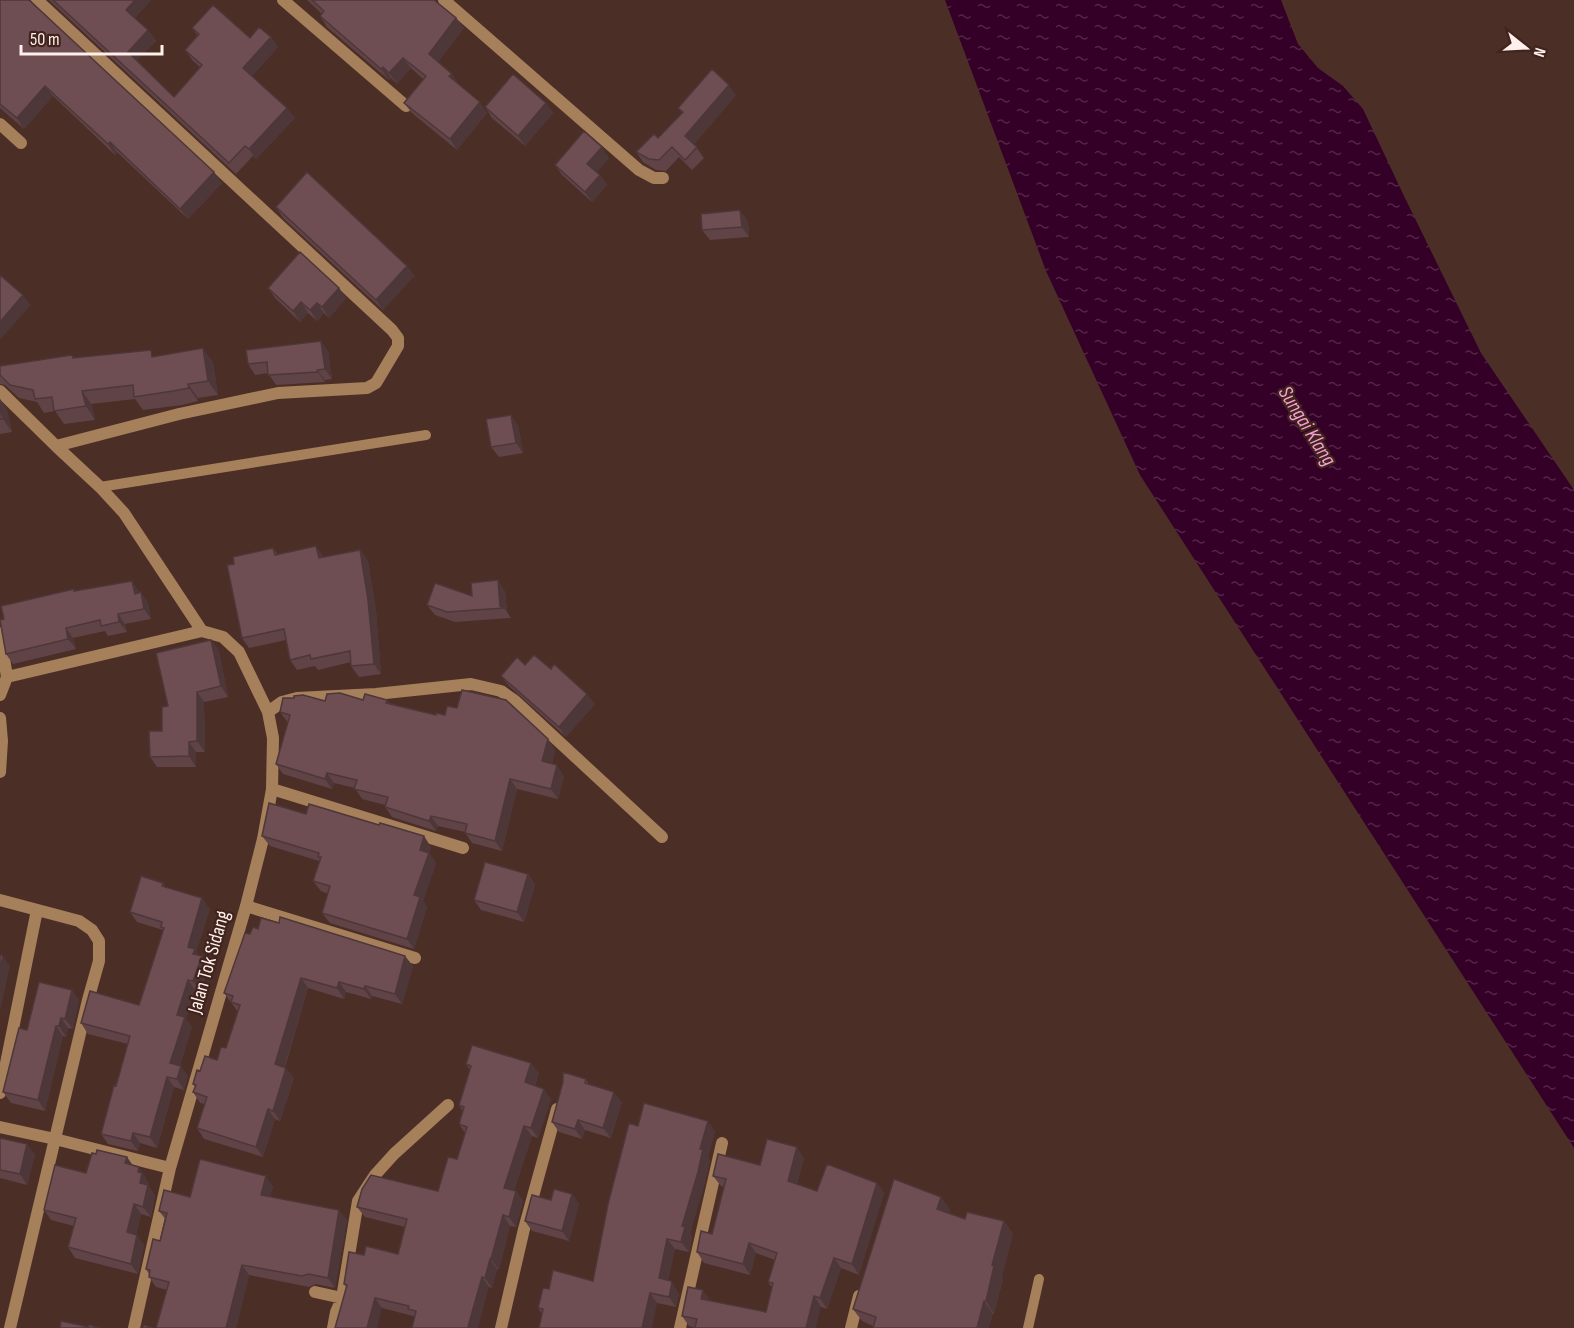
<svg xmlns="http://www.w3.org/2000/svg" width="1574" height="1328" viewBox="0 0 1574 1328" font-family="'Sofia Sans Condensed',sans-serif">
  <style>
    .water { fill: url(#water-ripples) }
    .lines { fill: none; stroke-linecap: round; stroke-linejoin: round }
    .lane { stroke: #a67f5b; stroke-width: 10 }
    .street { stroke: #a67f5b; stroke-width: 12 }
    .wall { fill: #5f4347 }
    .shaded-wall { fill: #4d3739 }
    .building { fill: #6e4e52; stroke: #4d3739; stroke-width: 1.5 }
    .labels { text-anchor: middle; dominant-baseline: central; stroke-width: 4.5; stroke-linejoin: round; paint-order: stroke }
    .street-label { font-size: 20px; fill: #fff0eb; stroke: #40241d }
    .water-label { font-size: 21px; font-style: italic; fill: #f69ed5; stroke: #40241d }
  </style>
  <defs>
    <pattern id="water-ripples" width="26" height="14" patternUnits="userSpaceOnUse" patternTransform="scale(1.5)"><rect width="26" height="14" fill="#350027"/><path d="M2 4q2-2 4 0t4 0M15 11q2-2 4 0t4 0" fill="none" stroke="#532646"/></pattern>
  </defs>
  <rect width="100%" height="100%" fill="#4b2e26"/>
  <path class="water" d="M 945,0 L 1281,0 L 1298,44 L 1318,68 L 1343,86 L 1363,109 L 1404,196 L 1481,353 L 1574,490 L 1574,1148 L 1140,475 L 1046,271 Z"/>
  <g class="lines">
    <path class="lane" d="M 100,487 L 426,435
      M 1028,1328 L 1039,1279"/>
    <path class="street" d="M 283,0 L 406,106
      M 444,0 L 639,170 L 654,178 L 663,178
      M 0,124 L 21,143
      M 0,391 L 56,446 L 179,414 L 278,393 L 367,388 L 376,383 L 398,346 L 398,338 L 392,330 L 37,0
      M 56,446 L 100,487 L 124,513 L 202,631
      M 0,633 L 7,677
      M 0,695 L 7,677 L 202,631 L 223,637 L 239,652 L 268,712 L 273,738 L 272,789 L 263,839 L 246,906 L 170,1168 L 134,1328
      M 268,712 L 282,702 L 297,698 L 376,694 L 471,684 L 501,691 L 515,701 L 662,837
      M 0,718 L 2,741 L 0,772
      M 272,789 L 463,848
      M 0,900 L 79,921 L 92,930 L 99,941 L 99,961 L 88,1000 L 10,1328
      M 246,906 L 415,958
      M 0,1093 L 37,910
      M 0,1127 L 55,1139 L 170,1168
      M 315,1292 L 342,1298 L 336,1312 L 333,1328
      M 342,1298 L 358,1201 L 375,1175 L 394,1154 L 448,1105
      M 501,1328 L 524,1229 L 557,1109
      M 680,1328 L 722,1143
      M 851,1328 L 859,1296"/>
  </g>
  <path class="wall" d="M 0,0 L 30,0 L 222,183 L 188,219 L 117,152 L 115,155 L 53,96 L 24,129 L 0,108 Z
    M 49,0 L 151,0 L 135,18 L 148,30 L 156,41 L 137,60 L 174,97 L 200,67 L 193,61 L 185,50 L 198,36 L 192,28 L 250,38 L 271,37 L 278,47 L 252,76 L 295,118 L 256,159 L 253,156 L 236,174 Z
    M 307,0 L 434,0 L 456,18 L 464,28 L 438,62 L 487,113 L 457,150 L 412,113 L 404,103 L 423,79 L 411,68 L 397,84 L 391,78 L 389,80 L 327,27 L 320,16 L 322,14 Z
    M 736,95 L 694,144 L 704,158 L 692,170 L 679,157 L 666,171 L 656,170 L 643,162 L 636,152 L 658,138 L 682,113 L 678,108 Z
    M 546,103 L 553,113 L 525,146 L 492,118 L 485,107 Z
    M 609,158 L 597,172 L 600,175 L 607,185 L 592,202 L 562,175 L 555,165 Z
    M 276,207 L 407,266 L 414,276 L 383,310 L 283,218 Z
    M 748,221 L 749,237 L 710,240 L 702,230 Z
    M 268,288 L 339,288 L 346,298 L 329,318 L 324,313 L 317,321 L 308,313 L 300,322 L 275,298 Z
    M 328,351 L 332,379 L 325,380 L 325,382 L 276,385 L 268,373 L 255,375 L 248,364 Z
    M 155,356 L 213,362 L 218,395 L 198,398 L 198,401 L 182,405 L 143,410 L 135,399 L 91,404 L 95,420 L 64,424 L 55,411 L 44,413 L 37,402 L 19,398 L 5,385 L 0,384 L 0,366 L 74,358 Z
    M 0,399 L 7,410 L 12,432 L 0,434 Z
    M 518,425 L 523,453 L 499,457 L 491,447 Z
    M 273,548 L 278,555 L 324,557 L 360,550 L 368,561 L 376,611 L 381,674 L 359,677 L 351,666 L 351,662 L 318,670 L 315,666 L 297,670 L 290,660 L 286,640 L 249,648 L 242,638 L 234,564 Z
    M 74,589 L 75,591 L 139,591 L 140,593 L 148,603 L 151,619 L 125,624 L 127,632 L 108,636 L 105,631 L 73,638 L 76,649 L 13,664 L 6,654 L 4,619 Z
    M 505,591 L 507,612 L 511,618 L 455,622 L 435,615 L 427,605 Z
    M 211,640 L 219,651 L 228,697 L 204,702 L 205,752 L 196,752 L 196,767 L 157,767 L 150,757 L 162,731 L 168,706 Z
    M 525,665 L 551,669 L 595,704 L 566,737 L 509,686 L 501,676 Z
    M 363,700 L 387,700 L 389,703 L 436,715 L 548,739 L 555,750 L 552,764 L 564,776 L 558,799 L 517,789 L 502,851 L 472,843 L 465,832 L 438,826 L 436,831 L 392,817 L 385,807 L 385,805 L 362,799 L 355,788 L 334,783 L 332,789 L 283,774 L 276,764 L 288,723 L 280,712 L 325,701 Z
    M 306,814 L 431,847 L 429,853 L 436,863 L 423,901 L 427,907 L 414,949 L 330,923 L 322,913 L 328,894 L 321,891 L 313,881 L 319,861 L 270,846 L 262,836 Z
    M 528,874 L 535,885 L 524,922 L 481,910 L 474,900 Z
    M 163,883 L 165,887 L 210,909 L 196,952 L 199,956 L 202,956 L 209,967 L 200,992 L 195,990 L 186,1019 L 192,1027 L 180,1066 L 188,1076 L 184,1090 L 174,1087 L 157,1148 L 140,1143 L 138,1151 L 108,1144 L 101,1134 L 128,1044 L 88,1034 L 81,1023 L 139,1005 L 163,930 L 137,922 L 130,912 Z
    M 250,934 L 413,966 L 402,1004 L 372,996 L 371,999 L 346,992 L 344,999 L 308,988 L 285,1067 L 286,1068 L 294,1078 L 280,1121 L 275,1119 L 263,1157 L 204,1139 L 197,1128 L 205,1104 L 200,1103 L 193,1092 L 195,1087 L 193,1084 L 200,1071 L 217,1060 L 226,1048 L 238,1012 L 224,993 Z
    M 72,990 L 79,1000 L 73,1029 L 68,1028 L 66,1037 L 63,1036 L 45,1111 L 11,1103 L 3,1092 L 27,1030 Z
    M 466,1064 L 539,1073 L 535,1086 L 551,1099 L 538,1138 L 532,1136 L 514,1190 L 516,1191 L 523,1201 L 516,1227 L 510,1226 L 499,1270 L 497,1269 L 492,1288 L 489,1287 L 414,1317 L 413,1316 L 382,1308 L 346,1287 L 344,1284 L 364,1255 L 398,1254 L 405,1227 L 365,1217 L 357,1207 L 438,1191 L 457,1159 L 465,1133 L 459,1124 L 463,1112 L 459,1105 L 470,1070 Z
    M 586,1079 L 589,1084 L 622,1102 L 611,1138 L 585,1130 L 582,1139 L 559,1132 L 552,1122 Z
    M 638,1126 L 715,1131 L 708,1157 L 710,1160 L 705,1182 L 690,1233 L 692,1237 L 689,1252 L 675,1249 L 668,1280 L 671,1281 L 679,1294 L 676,1307 L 657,1303 L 542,1314 L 538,1308 L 549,1289 L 593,1281 Z
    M 0,1138 L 35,1154 L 27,1185 L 0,1178 Z
    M 804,1158 L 797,1184 L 817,1191 L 877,1183 L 884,1193 L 859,1275 L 841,1268 L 827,1309 L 821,1307 L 695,1328 L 689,1326 L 682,1316 L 710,1300 L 710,1301 L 766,1312 L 772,1288 L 768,1282 L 775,1260 L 756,1253 L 750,1275 L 704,1263 L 697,1252 L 712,1234 L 724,1187 L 721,1186 L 713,1176 L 760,1165 Z
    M 132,1165 L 146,1177 L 146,1179 L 149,1184 L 149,1186 L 155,1196 L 151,1217 L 141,1214 L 136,1235 L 144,1245 L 138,1274 L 75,1258 L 68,1247 L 74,1226 L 51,1220 L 44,1210 L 86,1173 Z
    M 273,1186 L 270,1196 L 347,1220 L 335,1288 L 316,1284 L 309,1287 L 249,1275 L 236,1328 L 156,1328 L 167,1290 L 156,1287 L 149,1277 L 149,1274 L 146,1269 L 160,1241 L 166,1220 L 159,1211 L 190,1197 Z
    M 572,1194 L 579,1204 L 569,1241 L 532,1231 L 525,1221 Z
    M 941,1197 L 950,1210 L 949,1213 L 965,1219 L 1004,1221 L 1013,1234 L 1002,1276 L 1003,1279 L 994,1314 L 873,1326 L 862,1321 L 853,1309 Z"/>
  <path class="shaded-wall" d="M 135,0 L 151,0 L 133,20 L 126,10 Z
    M 456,18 L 464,28 L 436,65 L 429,54 Z
    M 148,30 L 156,41 L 136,62 L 128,52 Z
    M 271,37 L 278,47 L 250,78 L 243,68 Z
    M 403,58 L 411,68 L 397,84 L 389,73 Z
    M 383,67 L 391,78 L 389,80 L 381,69 Z
    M 452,74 L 459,84 L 449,76 Z
    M 729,85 L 736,95 L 692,146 L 685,136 Z
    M 45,86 L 53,96 L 24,129 L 17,118 Z
    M 480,102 L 487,113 L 457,150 L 450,139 Z
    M 546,103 L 553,113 L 525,146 L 518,136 Z
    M 287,108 L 295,118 L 256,159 L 249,149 Z
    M 110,142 L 117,152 L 115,155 L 108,144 Z
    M 602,147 L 609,158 L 595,174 L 587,164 Z
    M 214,172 L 222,183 L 188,219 L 180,209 Z
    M 600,175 L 607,185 L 592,202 L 585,192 Z
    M 740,210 L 748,221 L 749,237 L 742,227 Z
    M 407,266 L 414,276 L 383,310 L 376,300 Z
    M 339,288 L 346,298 L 329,318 L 322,307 Z
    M 23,295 L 31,305 L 0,340 L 0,322 Z
    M 301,302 L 308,313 L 300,322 L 293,311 Z
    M 317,303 L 324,313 L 317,321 L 310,310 Z
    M 321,341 L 328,351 L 332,379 L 325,369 Z
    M 203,348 L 213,362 L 218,395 L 208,381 Z
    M 317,370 L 325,380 L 325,382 L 318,372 Z
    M 188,384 L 198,398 L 198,401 L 189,388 Z
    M 82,391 L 91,404 L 95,420 L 86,406 Z
    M 0,399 L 7,410 L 12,432 L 3,419 L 0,407 Z
    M 511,415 L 518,425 L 523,453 L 516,443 Z
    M 316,546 L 324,557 L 319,558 Z
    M 360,550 L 368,561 L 376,611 L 381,674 L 374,664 Z
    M 498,580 L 505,591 L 507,612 L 504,608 L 500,606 Z
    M 132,581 L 139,591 L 142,604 L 135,594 Z
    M 141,592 L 148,603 L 151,619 L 144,609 Z
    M 118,614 L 125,624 L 127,632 L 119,622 Z
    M 66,628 L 73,638 L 76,649 L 68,639 Z
    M 211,640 L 219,651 L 228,697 L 221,686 Z
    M 197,692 L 204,702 L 205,752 L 197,741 Z
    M 587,694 L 595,704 L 566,737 L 559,727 Z
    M 548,739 L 555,750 L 550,772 L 542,761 Z
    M 189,742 L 196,752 L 196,767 L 189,756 Z
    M 557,765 L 564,776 L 558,799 L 551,789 Z
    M 327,773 L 334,783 L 332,789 L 325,779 Z
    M 510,779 L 517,789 L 502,851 L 495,841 Z
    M 431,816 L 438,826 L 436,831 L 429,821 Z
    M 424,836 L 431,847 L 429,853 L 436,863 L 423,901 L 427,907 L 414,949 L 407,939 L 414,895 L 420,850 Z
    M 528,874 L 535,885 L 524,922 L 517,912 Z
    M 202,898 L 210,909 L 196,952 L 201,958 L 202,956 L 209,967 L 200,992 L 193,981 L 188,947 Z
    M 3,956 L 10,966 L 0,1012 L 0,969 Z
    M 405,956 L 413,966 L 402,1004 L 395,994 Z
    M 301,978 L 308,988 L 282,1074 L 275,1064 Z
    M 188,980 L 195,990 L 186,1019 L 192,1027 L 178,1073 L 170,1063 L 177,1015 Z
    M 339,982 L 346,992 L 344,999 L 337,988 Z
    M 365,986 L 372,996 L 371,999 L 364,989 Z
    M 72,990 L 79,1000 L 73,1029 L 65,1019 Z
    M 61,1018 L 68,1028 L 66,1037 L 59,1026 Z
    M 56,1026 L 63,1036 L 45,1111 L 38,1100 Z
    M 531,1063 L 539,1073 L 532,1093 L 525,1082 Z
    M 181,1066 L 188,1076 L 184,1090 L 177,1079 Z
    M 286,1068 L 294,1078 L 280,1121 L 273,1111 Z
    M 167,1077 L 174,1087 L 157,1148 L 150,1137 Z
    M 544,1089 L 551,1099 L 538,1138 L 531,1128 Z
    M 614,1092 L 622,1102 L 611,1138 L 603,1128 Z
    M 268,1109 L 275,1119 L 263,1157 L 256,1147 Z
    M 578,1120 L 585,1130 L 582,1139 L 575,1129 Z
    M 708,1121 L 715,1131 L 708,1157 L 710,1160 L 705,1182 L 690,1233 L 692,1237 L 689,1252 L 681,1242 L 682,1226 L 700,1149 Z
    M 524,1126 L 532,1136 L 511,1198 L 504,1188 Z
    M 133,1133 L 140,1143 L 138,1151 L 131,1141 Z
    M 27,1144 L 35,1154 L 27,1185 L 20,1174 Z
    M 797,1147 L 804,1158 L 795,1191 L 788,1181 Z
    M 127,1157 L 134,1167 L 125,1163 Z
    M 139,1167 L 146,1177 L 146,1179 L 149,1184 L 149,1186 L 155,1196 L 151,1217 L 143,1207 L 138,1172 Z
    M 266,1176 L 273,1186 L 268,1205 L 261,1195 Z
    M 877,1183 L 884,1193 L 859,1275 L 852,1264 Z
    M 516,1191 L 523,1201 L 516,1227 L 509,1217 Z
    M 572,1194 L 579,1204 L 569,1241 L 562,1231 Z
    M 941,1197 L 950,1210 L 946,1222 L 937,1209 Z
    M 134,1204 L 141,1214 L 134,1242 L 127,1232 Z
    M 339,1210 L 347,1220 L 335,1288 L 328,1278 Z
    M 503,1215 L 510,1226 L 499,1270 L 491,1259 Z
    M 1004,1221 L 1013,1234 L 1002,1276 L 1003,1279 L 994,1314 L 986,1301 L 992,1265 Z
    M 137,1235 L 144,1245 L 138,1274 L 131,1264 Z
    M 667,1239 L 675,1249 L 666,1288 L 659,1278 Z
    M 749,1243 L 756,1253 L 750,1275 L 743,1264 Z
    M 834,1258 L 841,1268 L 827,1309 L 820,1298 Z
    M 490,1259 L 497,1269 L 492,1288 L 485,1278 Z
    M 242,1265 L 249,1275 L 236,1328 L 226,1328 Z
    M 482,1277 L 489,1287 L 478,1328 L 469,1328 L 468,1327 Z
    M 671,1281 L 679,1294 L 676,1307 L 669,1297 Z
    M 703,1290 L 710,1300 L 708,1309 L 701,1299 Z
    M 650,1293 L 657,1303 L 652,1328 L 642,1328 Z
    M 814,1296 L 821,1307 L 816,1328 L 806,1328 Z
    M 375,1298 L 382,1308 L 377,1328 L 367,1328 Z
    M 984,1301 L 993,1314 L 989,1328 L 977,1328 Z"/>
  <path class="building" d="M 0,0 L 29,0 L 214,172 L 180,209 L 110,142 L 108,144 L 45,86 L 17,118 L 0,104 Z
    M 53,0 L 135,0 L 126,10 L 148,30 L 128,52 L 174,97 L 202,65 L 185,50 L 199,34 L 192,28 L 213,5 L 250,38 L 259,27 L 271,37 L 243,68 L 287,108 L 249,149 L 245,146 L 229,163 Z
    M 312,0 L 434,0 L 456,18 L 429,54 L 452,74 L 449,76 L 480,102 L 450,139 L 404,103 L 426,76 L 403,58 L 389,73 L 383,67 L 381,69 L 320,16 L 324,11 Z
    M 712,69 L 729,85 L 685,136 L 697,147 L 685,160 L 672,147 L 659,160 L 649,159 L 636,152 L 654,134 L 658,138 L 683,112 L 678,108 Z
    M 513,74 L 546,103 L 518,136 L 485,107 Z
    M 584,131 L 602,147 L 587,164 L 600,175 L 585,192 L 555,165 Z
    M 307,172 L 407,266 L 376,300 L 276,207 Z
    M 740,210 L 742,227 L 702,230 L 701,214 Z
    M 300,252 L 339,288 L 322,307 L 317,303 L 310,310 L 301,302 L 293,311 L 268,288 Z
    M 0,275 L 23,295 L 0,322 Z
    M 321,341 L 325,369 L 317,370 L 318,372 L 268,375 L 267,362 L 248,364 L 246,350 Z
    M 203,348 L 208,381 L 188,384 L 189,388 L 173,391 L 134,397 L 133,385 L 82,391 L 86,406 L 54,411 L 52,397 L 35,399 L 33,390 L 10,385 L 0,375 L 0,366 L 72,355 L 73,358 L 151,350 L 152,357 Z
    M 0,407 L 3,419 L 0,419 Z
    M 511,415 L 516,443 L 491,447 L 486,419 Z
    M 316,546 L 319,558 L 360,550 L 368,600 L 374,664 L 351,666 L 350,651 L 311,659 L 310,655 L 290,660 L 284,629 L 242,638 L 227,565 L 234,564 L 233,557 L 273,548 L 275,555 Z
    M 498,580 L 500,606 L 504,608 L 447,612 L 427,605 L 435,583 L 472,596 L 471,583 Z
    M 132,581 L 135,594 L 141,592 L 144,609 L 118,614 L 119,622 L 101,626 L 100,620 L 66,628 L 68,639 L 6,654 L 0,620 L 4,619 L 1,606 L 74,589 L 74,591 Z
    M 211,640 L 221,686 L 197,692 L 197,741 L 189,742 L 189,756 L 150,757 L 149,731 L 162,731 L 162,707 L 168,706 L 156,653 Z
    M 534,655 L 551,669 L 554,664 L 587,694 L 559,727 L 501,676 L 517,657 L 525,665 Z
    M 462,690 L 506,700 L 548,739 L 542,761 L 557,765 L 551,789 L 510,779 L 495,841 L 465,833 L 467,824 L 431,816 L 429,821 L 385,807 L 388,797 L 354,789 L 357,780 L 327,773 L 325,779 L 276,764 L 290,715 L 280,712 L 283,698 L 294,698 L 294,696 L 303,695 L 325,701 L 327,694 L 340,693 L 363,700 L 365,694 L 387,700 L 386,703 L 436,715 L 436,713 L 445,715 L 447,706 L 457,708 Z
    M 269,803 L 306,814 L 309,804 L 379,825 L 380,823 L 424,836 L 420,850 L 429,853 L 414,895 L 420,897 L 407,939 L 322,913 L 330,886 L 313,881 L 321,857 L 318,857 L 319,853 L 262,836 Z
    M 485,862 L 528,874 L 517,912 L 474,900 Z
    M 141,876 L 163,883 L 162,886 L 202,898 L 188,947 L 195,949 L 193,954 L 202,956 L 193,981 L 188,980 L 177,1015 L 185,1017 L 170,1063 L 181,1066 L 177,1079 L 167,1077 L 150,1137 L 133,1133 L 131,1141 L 101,1134 L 114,1085 L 116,1086 L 130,1036 L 81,1023 L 90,991 L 139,1005 L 164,928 L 161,927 L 162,922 L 130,912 Z
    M 280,917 L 405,956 L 395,994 L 365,986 L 364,989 L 339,982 L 337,988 L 301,978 L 275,1064 L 286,1068 L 273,1111 L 268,1109 L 256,1147 L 197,1128 L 207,1097 L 193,1092 L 196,1085 L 193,1084 L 197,1070 L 200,1071 L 205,1056 L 217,1060 L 221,1047 L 226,1048 L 240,1005 L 231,1002 L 233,996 L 224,993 L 245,933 L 250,934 L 253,927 L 258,929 L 261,918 L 279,923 Z
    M 0,955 L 3,956 L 0,969 Z
    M 39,982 L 72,990 L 65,1019 L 61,1018 L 59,1026 L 56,1026 L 38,1100 L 3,1092 L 19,1028 L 27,1030 Z
    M 472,1045 L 531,1063 L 525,1082 L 544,1089 L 531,1128 L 524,1126 L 504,1188 L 516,1191 L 509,1217 L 503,1215 L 491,1259 L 490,1259 L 485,1278 L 482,1277 L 468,1327 L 474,1328 L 412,1328 L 416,1311 L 408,1309 L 409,1306 L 375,1298 L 367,1328 L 335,1328 L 347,1285 L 344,1284 L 349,1252 L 364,1255 L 366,1246 L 398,1254 L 407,1219 L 357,1207 L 362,1189 L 371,1175 L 438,1191 L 448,1157 L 457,1159 L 467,1127 L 459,1124 L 464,1107 L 459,1105 L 471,1066 L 466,1064 Z
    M 563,1072 L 586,1079 L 585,1083 L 614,1092 L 603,1128 L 578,1120 L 575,1129 L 552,1122 L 563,1082 Z
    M 644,1103 L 708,1121 L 700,1149 L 703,1149 L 698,1172 L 682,1226 L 685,1227 L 681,1242 L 667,1239 L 659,1278 L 671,1281 L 672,1283 L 669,1297 L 650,1293 L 642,1328 L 539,1328 L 543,1309 L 538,1308 L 543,1288 L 549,1289 L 553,1270 L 593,1281 L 608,1204 L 629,1123 L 638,1126 Z
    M 0,1138 L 27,1144 L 20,1174 L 0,1170 Z
    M 767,1139 L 797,1147 L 788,1181 L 817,1191 L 827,1164 L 877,1183 L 852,1264 L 834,1258 L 820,1298 L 814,1296 L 806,1328 L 695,1328 L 697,1319 L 682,1316 L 688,1287 L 703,1290 L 701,1299 L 766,1312 L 773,1283 L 768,1282 L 777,1253 L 749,1243 L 743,1264 L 697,1252 L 701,1231 L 712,1234 L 726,1179 L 713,1176 L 718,1154 L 760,1165 Z
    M 97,1150 L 127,1157 L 125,1163 L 139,1167 L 138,1172 L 142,1173 L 140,1183 L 148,1185 L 143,1207 L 134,1204 L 127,1232 L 137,1235 L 131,1264 L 68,1247 L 76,1218 L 44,1210 L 55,1165 L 86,1173 L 92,1153 L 96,1154 Z
    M 200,1159 L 266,1176 L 261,1195 L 339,1210 L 328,1278 L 309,1274 L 302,1276 L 242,1265 L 226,1328 L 156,1328 L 169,1282 L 149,1277 L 150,1270 L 146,1269 L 153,1239 L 160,1241 L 167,1213 L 159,1211 L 164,1190 L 190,1197 Z
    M 894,1179 L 941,1197 L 937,1209 L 965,1219 L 967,1212 L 1004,1221 L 992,1265 L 994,1266 L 986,1301 L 984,1301 L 977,1328 L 873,1328 L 876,1317 L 853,1309 Z
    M 554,1189 L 572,1194 L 562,1231 L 525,1221 L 532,1195 L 551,1200 Z
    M 61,1321 L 88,1327 L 89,1325 L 101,1328 L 60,1328 Z
    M 144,1325 L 153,1328 L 143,1328 Z"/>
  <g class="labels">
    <g class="street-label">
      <text transform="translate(209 962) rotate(-74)">Jalan Tok Sidang</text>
    </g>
    <g class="water-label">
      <text transform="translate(1307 426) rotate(58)">Sungai Klang</text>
    </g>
  </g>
  <g transform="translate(1526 48) rotate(108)" stroke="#40241d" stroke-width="4.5" paint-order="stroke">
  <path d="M0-4.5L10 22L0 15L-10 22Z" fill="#fff0eb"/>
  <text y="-9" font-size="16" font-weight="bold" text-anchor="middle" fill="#fff0eb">N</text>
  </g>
  <path d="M21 45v9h141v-9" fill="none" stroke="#fff0eb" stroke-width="3"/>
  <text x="30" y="45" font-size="18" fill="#fff0eb" stroke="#40241d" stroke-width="4.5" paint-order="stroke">50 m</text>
</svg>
